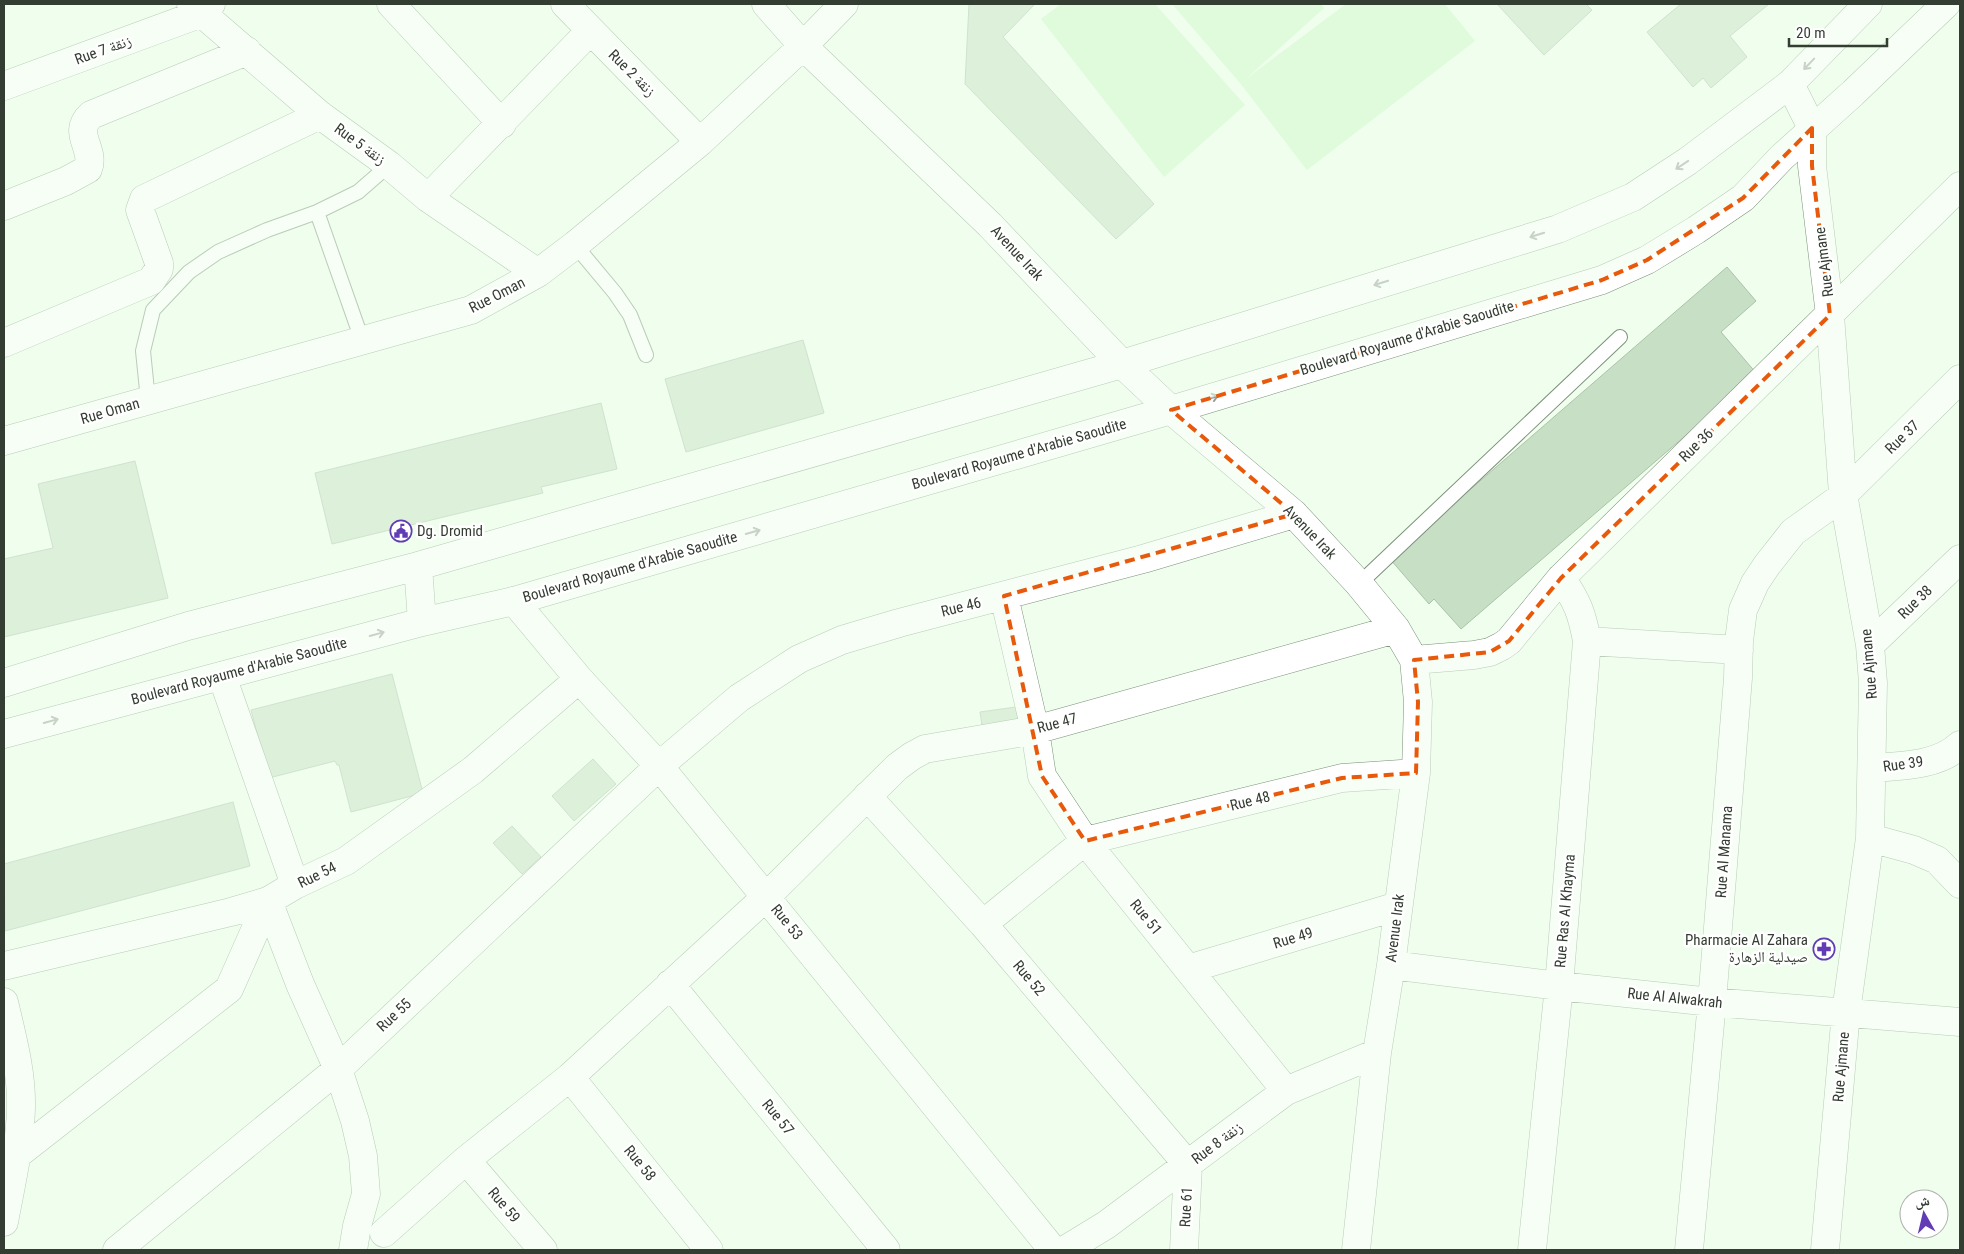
<svg xmlns="http://www.w3.org/2000/svg" width="1964" height="1254" viewBox="0 0 1964 1254" font-family="'Roboto Condensed','Noto Naskh Arabic',sans-serif">
  <style>
    .pitch { fill: #cdf9c7 }
    .building { fill: #c7dfc4; stroke: #abc3a8 }
    .lines { fill: none; stroke-linecap: round; stroke-linejoin: round }
    .lane-casing { stroke: #7b9279; stroke-width: 16 }
    .street-casing { stroke: #7b9279; stroke-width: 29 }
    .secondary-casing { stroke: #7b9279; stroke-width: 29 }
    .lane { stroke: #fff; stroke-width: 14 }
    .street { stroke: #fff; stroke-width: 28 }
    .secondary { stroke: #fff; stroke-width: 28 }
    .oneway { stroke: #9a9e98 }
    .marked { fill: none; stroke: #e8590c; stroke-width: 4; stroke-dasharray: 10 6; stroke-linejoin: round }
    .labels { text-anchor: middle; dominant-baseline: central; stroke-width: 5; stroke-linejoin: round; paint-order: stroke }
    .street-label { font-size: 15px; fill: #343d32; stroke: #fff }
    .poi-label { font-size: 15px; fill: #343d32; stroke: #fff; text-anchor: start }
  </style>
  <rect width="100%" height="100%" fill="#effeed"/>
  <path class="pitch" d="M 1061,4 L 1155,4 L 1245,105 L 1164,177 L 1041,19 Z
    M 1172,4 L 1321,4 L 1324,8 L 1247,78 L 1346,4 L 1445,4 L 1475,41 L 1307,170 L 1240,83 Z"/>
  <path class="building" d="M 969,4 L 1035,4 L 1003,37 L 1154,204 L 1116,239 L 965,84 Z
    M 1497,4 L 1586,4 L 1592,10 L 1544,55 Z
    M 1681,4 L 1769,4 L 1730,36 L 1747,57 L 1711,88 L 1703,78 L 1693,87 L 1647,32 Z
    M 1727,267 L 1756,301 L 1721,332 L 1757,374 L 1461,629 L 1434,599 L 1429,604 L 1390,559 Z
    M 803,340 L 824,413 L 686,452 L 665,379 Z
    M 601,403 L 617,469 L 541,487 L 543,493 L 332,544 L 315,473 Z
    M 135,461 L 168,598 L 4,637 L 4,559 L 53,548 L 38,484 Z
    M 392,674 L 423,793 L 351,812 L 339,765 L 337,765 L 335,761 L 269,778 L 251,710 Z
    M 1016,707 L 1019,727 L 983,732 L 980,712 Z
    M 593,759 L 616,784 L 574,821 L 552,796 Z
    M 233,802 L 250,866 L 5,931 L 4,864 Z
    M 512,826 L 541,857 L 522,874 L 493,843 Z"/>
  <g class="lines">
    <g class="lane-casing">
      <path id="lane" d="M 317,212 L 362,340
        M 575,245 L 615,293 L 630,315 L 646,355
        M 148,400 L 143,351 L 153,310 L 189,272 L 218,252 L 267,230 L 317,212 L 358,192 L 389,165
        M 1359,584 L 1620,337"/>
    </g>
    <g class="street-casing">
      <path id="street" d="M 191,4 L 320,115 L 389,165 L 428,198 L 538,273
        M 391,4 L 502,124
        M 565,4 L 700,142
        M 766,4 L 803,46 L 990,225 L 1122,364 L 1171,410 L 1294,514 L 1359,584 L 1396,629 L 1414,660 L 1418,702 L 1416,773 L 1391,965 L 1377,1053 L 1356,1250
        M 1790,84 L 1812,128 L 1812,166 L 1830,315 L 1843,494 L 1870,645 L 1873,683 L 1870,838 L 1846,1012 L 1825,1250
        M 4,86 L 202,13 L 211,4
        M 428,198 L 590,31
        M 4,206 L 66,181 L 88,169 C 96,149 71,133 91,115 L 247,51
        M 4,343 L 151,281 L 159,269 L 159,263 L 140,210 L 144,199 L 320,115
        M 4,441 L 471,310 L 538,273 L 575,245 L 700,142 L 803,46 L 844,4
        M 1004,596 L 1035,730 L 1042,776 L 1085,841 L 1286,1091
        M 514,601 L 579,679 L 659,766 L 1053,1250
        M 1587,641 L 1739,650
        M 1870,645 L 1960,559
        M 1414,660 L 1474,655 L 1490,652 L 1502,646 L 1509,641 L 1561,578 L 1960,186
        M 222,676 L 295,885
        M 1872,768 C 1901,766 1938,766 1960,745
        M 867,796 L 983,924 L 1188,1165 L 1184,1250
        M 1870,838 L 1914,850 L 1937,860 L 1960,884
        M 268,901 L 300,984 L 338,1069 L 355,1121 L 363,1156 L 366,1194 L 357,1226 L 353,1250
        M 983,924 L 1085,841 L 1342,778 L 1416,773
        M 1391,965 L 1559,986 L 1712,1002 L 1960,1022
        M 4,966 L 231,912 L 268,901 L 295,885 L 346,861 L 473,770 L 579,679
        M 1188,969 L 1398,906
        M 670,984 L 886,1250
        M 4,1002 C 12,1037 22,1072 21,1108 C 20,1147 11,1184 4,1222
        M 570,1077 L 709,1250
        M 18,1154 L 229,989 L 268,901
        M 466,1160 L 543,1250
        M 384,1233 L 466,1160 L 570,1077 L 767,896 L 897,767 L 912,756 L 925,749 L 1035,730 L 1396,629
        M 117,1250 L 338,1069 L 659,766 L 739,698 L 799,659 L 842,640 L 899,623 L 1143,559 L 1294,514
        M 1065,1250 L 1106,1225 L 1286,1091 L 1377,1053
        M 1532,1250 L 1559,986 L 1587,641 C 1582,613 1577,601 1561,578
        M 1689,1250 L 1712,1002 L 1738,678 L 1739,641 L 1743,610 L 1755,583 L 1767,565 L 1793,532 L 1839,499 L 1960,379"/>
    </g>
    <g class="secondary-casing">
      <path id="secondary" d="M 418,566 L 422,622
        M 4,683 L 188,626 L 418,566 L 1122,364 L 1558,229 L 1633,197 L 1688,161 L 1790,84 L 1868,4
        M 4,734 L 422,622 L 514,601 L 1171,410 L 1602,280 L 1647,260 L 1696,230 L 1743,198 L 1782,157 L 1853,93 L 1946,4"/>
    </g>
    <use href="#lane" class="lane"/>
    <use href="#street" class="street"/>
    <use href="#secondary" class="secondary"/>
  </g>
  <defs><path id="oneway-shaft" d="M-6 0H5M1.5-3L5.5 0L1.5 3" fill="none" stroke-width="1.6" stroke-linecap="round" stroke-linejoin="round" transform="scale(1.25)"/></defs>
  <g class="oneway">
    <use href="#oneway-shaft" transform="translate(1809 64) rotate(134)"/>
    <use href="#oneway-shaft" transform="translate(1682 165) rotate(146)"/>
    <use href="#oneway-shaft" transform="translate(1537 235) rotate(163)"/>
    <use href="#oneway-shaft" transform="translate(1381 283) rotate(163)"/>
    <use href="#oneway-shaft" transform="translate(1211 398) rotate(-17)"/>
    <use href="#oneway-shaft" transform="translate(753 532) rotate(-16)"/>
    <use href="#oneway-shaft" transform="translate(377 634) rotate(-15)"/>
    <use href="#oneway-shaft" transform="translate(51 721) rotate(-15)"/>
  </g>
  <path d="M0 0H1964V1254H0ZM 1812,128 L 1812,166 L 1830,315 L 1561,578 L 1509,641 L 1490,652 L 1414,660 L 1418,702 L 1416,773 L 1342,778 L 1085,841 L 1042,776 L 1004,596 L 1294,514 L 1171,410 L 1602,280 L 1647,260 L 1743,198 Z" fill="#effeed" fill-opacity=".55" fill-rule="evenodd"/>
  <path class="marked" d="M 1812,128 L 1812,166 L 1830,315 L 1561,578 L 1509,641 L 1490,652 L 1414,660 L 1418,702 L 1416,773 L 1342,778 L 1085,841 L 1042,776 L 1004,596 L 1294,514 L 1171,410 L 1602,280 L 1647,260 L 1743,198 Z"/>
  <defs>
    <g id="civic-ring" transform="scale(1.125)"><circle r="9.5" fill="#fff" stroke="#613cb4" stroke-width="1.5"/><path d="M-.6-6.5H3V-4.5H.6V-3L4-1V1h2V6H-6V1h2V-1L-.6-3ZM-1.2 2.5V6h2.4V2.5Z" fill="#613cb4"/></g>
    <g id="pharmacy-ring" transform="scale(1.125)"><circle r="9.5" fill="#fff" stroke="#613cb4" stroke-width="1.5"/><path d="M-2-6h4v4h4v4h-4v4h-4v-4h-4v-4h4Z" fill="#613cb4"/></g>
  </defs>
  <g fill-rule="evenodd">
    <use href="#civic-ring" x="401" y="531"/>
    <use href="#pharmacy-ring" x="1824" y="949"/>
  </g>
  <g class="labels">
    <g class="street-label">
      <text transform="translate(103 50) rotate(-20)">Rue 7 زنقة</text>
      <text transform="translate(632 73) rotate(45)">Rue 2 زنقة</text>
      <text transform="translate(360 144) rotate(36)">Rue 5 زنقة</text>
      <text transform="translate(1017 253) rotate(47)">Avenue Irak</text>
      <text transform="translate(1824 262) rotate(-97)">Rue Ajmane</text>
      <text transform="translate(497 295) rotate(-27)">Rue Oman</text>
      <text transform="translate(1407 338) rotate(-17)">Boulevard Royaume d'Arabie Saoudite</text>
      <text transform="translate(110 411) rotate(-16)">Rue Oman</text>
      <text transform="translate(1902 437) rotate(-44)">Rue 37</text>
      <text transform="translate(1696 445) rotate(-44)">Rue 36</text>
      <text transform="translate(1019 454) rotate(-16)">Boulevard Royaume d'Arabie Saoudite</text>
      <text transform="translate(1310 532) rotate(46)">Avenue Irak</text>
      <text transform="translate(630 567) rotate(-16)">Boulevard Royaume d'Arabie Saoudite</text>
      <text transform="translate(1915 602) rotate(-44)">Rue 38</text>
      <text transform="translate(961 607) rotate(-14)">Rue 46</text>
      <text transform="translate(1869 664) rotate(-95)">Rue Ajmane</text>
      <text transform="translate(239 671) rotate(-15)">Boulevard Royaume d'Arabie Saoudite</text>
      <text transform="translate(1057 723) rotate(-15)">Rue 47</text>
      <text transform="translate(1903 764) rotate(-8)">Rue 39</text>
      <text transform="translate(1250 801) rotate(-14)">Rue 48</text>
      <text transform="translate(1724 852) rotate(-86)">Rue Al Manama</text>
      <text transform="translate(317 875) rotate(-26)">Rue 54</text>
      <text transform="translate(1565 911) rotate(-85)">Rue Ras Al Khayma</text>
      <text transform="translate(1146 917) rotate(51)">Rue 51</text>
      <text transform="translate(787 922) rotate(51)">Rue 53</text>
      <text transform="translate(1395 928) rotate(-83)">Avenue Irak</text>
      <text transform="translate(1293 938) rotate(-17)">Rue 49</text>
      <text transform="translate(1029 978) rotate(50)">Rue 52</text>
      <text transform="translate(1675 998) rotate(6)">Rue Al Alwakrah</text>
      <text transform="translate(394 1015) rotate(-43)">Rue 55</text>
      <text transform="translate(1841 1067) rotate(-85)">Rue Ajmane</text>
      <text transform="translate(778 1117) rotate(51)">Rue 57</text>
      <text transform="translate(1217 1143) rotate(-37)">Rue 8 زنقة</text>
      <text transform="translate(640 1163) rotate(51)">Rue 58</text>
      <text transform="translate(504 1205) rotate(50)">Rue 59</text>
      <text transform="translate(1186 1207) rotate(-87)">Rue 61</text>
    </g>
    <g class="poi-label">
      <text x="417" y="531">Dg. Dromid</text>
      <text x="1808" y="940" text-anchor="end">Pharmacie Al Zahara<tspan x="1808" dy="17">صيدلية الزهارة</tspan></text>
    </g>
  </g>
  <rect width="1964" height="1254" fill="none" stroke="#343d32" stroke-width="10"/>
  <g transform="translate(1924 1214) rotate(352)"><circle r="24" fill="#ffffff" stroke="#aeb1ad"/>
  <path d="M0-4L9 19L0 12L-9 19Z" fill="#613cb4"/>
  <text y="-8" font-size="14" font-weight="bold" text-anchor="middle" fill="#343d32">ش</text>
  </g>
  <path d="M1789 38v8h98v-8" fill="none" stroke="#343d32" stroke-width="2.5"/>
  <text x="1796" y="38" font-size="15" fill="#343d32" stroke="#ffffff" stroke-width="4" paint-order="stroke">20 m</text>
</svg>
